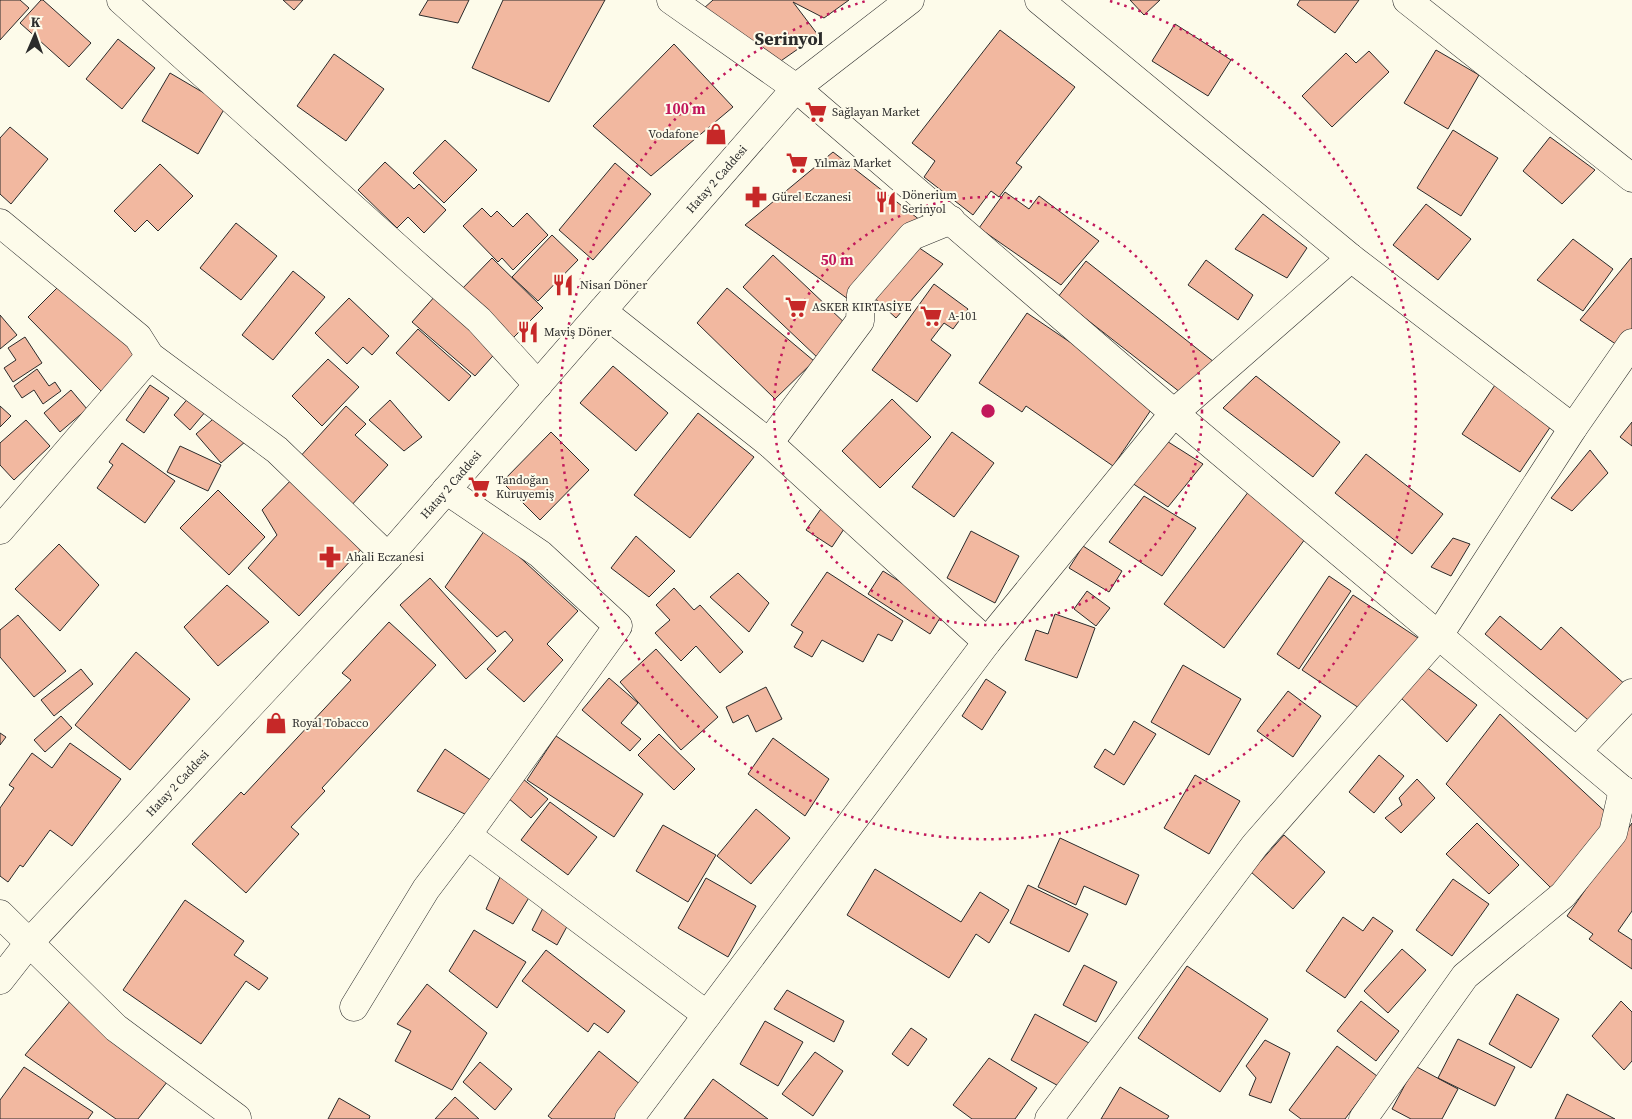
<svg xmlns="http://www.w3.org/2000/svg" width="1632" height="1119" viewBox="0 0 1632 1119" font-family="'Source Serif 4',serif">
  <style>
    .building { fill: #f2b8a0; stroke: #2b2b2b }
    .lines { fill: none; stroke-linecap: round; stroke-linejoin: round }
    .minor-casing { stroke: #2b2b2b; stroke-width: 29 }
    .minor { stroke: #fdfbea; stroke-width: 28 }
    .ring { fill: none; stroke: #c2185b; stroke-width: 2.5; stroke-dasharray: 2.5 5 }
    .labels { text-anchor: middle; dominant-baseline: central; stroke-width: 4; stroke-linejoin: round; paint-order: stroke }
    .poi-label { font-size: 12px; fill: #2b2b2b; stroke: #fdfbea; text-anchor: start }
    .street-label { font-size: 12px; fill: #2b2b2b; stroke: #fdfbea }
    .district-label { font-size: 18px; font-weight: bold; fill: #2b2b2b; stroke: #fdfbea }
    .centre { fill: #c2185b; stroke: #fdfbea; stroke-width: 2.5 }
    .ring-label { font-size: 15px; text-anchor: middle; font-weight: bold; fill: #c2185b; stroke: #fdfbea; stroke-width: 4; stroke-linejoin: round; paint-order: stroke }
  </style>
  <rect width="100%" height="100%" fill="#fdfbea"/>
  <path class="building" d="M 0,0 L 20,0 L 29,8 L 0,40 Z
    M 41,0 L 43,0 L 91,43 L 69,67 L 20,23 Z
    M 283,0 L 303,0 L 294,10 Z
    M 428,0 L 469,0 L 458,23 L 419,15 Z
    M 503,0 L 605,0 L 549,102 L 472,68 Z
    M 713,0 L 849,0 L 824,18 L 793,2 L 818,35 L 775,65 L 703,9 Z
    M 1130,0 L 1160,0 L 1144,15 Z
    M 1300,0 L 1359,0 L 1335,33 L 1297,5 Z
    M 1175,24 L 1231,60 L 1208,96 L 1152,61 Z
    M 1000,30 L 1075,87 L 1016,163 L 1022,167 L 999,197 L 991,191 L 973,215 L 924,177 L 935,161 L 912,143 Z
    M 118,39 L 155,68 L 122,109 L 86,79 Z
    M 674,44 L 733,107 L 651,176 L 593,126 Z
    M 1436,50 L 1479,75 L 1448,129 L 1404,103 Z
    M 1369,51 L 1389,72 L 1332,127 L 1302,96 L 1346,53 L 1356,63 Z
    M 334,54 L 384,89 L 346,141 L 297,106 Z
    M 170,73 L 226,106 L 198,154 L 142,121 Z
    M 10,127 L 48,159 L 11,204 L 0,194 L 0,138 Z
    M 1453,130 L 1498,158 L 1461,216 L 1417,188 Z
    M 1550,137 L 1595,170 L 1562,204 L 1523,171 Z
    M 445,140 L 477,170 L 444,203 L 413,173 Z
    M 833,152 L 925,224 L 848,299 L 745,225 Z
    M 385,162 L 414,189 L 419,184 L 446,210 L 424,233 L 408,217 L 397,228 L 358,190 Z
    M 615,163 L 651,194 L 593,260 L 559,230 Z
    M 160,164 L 193,196 L 158,231 L 147,220 L 135,232 L 114,211 Z
    M 1005,192 L 1029,209 L 1039,196 L 1099,241 L 1061,285 L 979,228 Z
    M 1426,204 L 1471,239 L 1438,280 L 1393,245 Z
    M 482,208 L 491,217 L 497,211 L 513,227 L 527,213 L 548,235 L 513,270 L 502,258 L 498,262 L 463,226 Z
    M 1263,214 L 1307,248 L 1287,278 L 1235,249 Z
    M 236,223 L 277,256 L 241,300 L 200,268 Z
    M 552,235 L 578,260 L 538,301 L 512,277 Z
    M 1573,239 L 1613,269 L 1583,311 L 1537,280 Z
    M 915,245 L 943,264 L 896,318 L 870,294 Z
    M 773,255 L 849,327 L 819,359 L 743,287 Z
    M 492,258 L 543,308 L 511,340 L 460,291 Z
    M 1631,258 L 1632,259 L 1632,337 L 1623,349 L 1580,320 Z
    M 1206,260 L 1253,295 L 1238,320 L 1188,285 Z
    M 1086,261 L 1214,362 L 1185,396 L 1058,297 Z
    M 293,271 L 325,297 L 273,360 L 242,335 Z
    M 64,281 L 139,356 L 102,392 L 28,317 Z
    M 934,284 L 968,309 L 953,329 L 944,323 L 931,340 L 951,355 L 917,402 L 872,370 Z
    M 727,288 L 814,361 L 775,399 L 697,323 Z
    M 436,295 L 499,349 L 475,376 L 412,322 Z
    M 349,298 L 389,336 L 372,355 L 363,347 L 347,364 L 315,333 Z
    M 1027,313 L 1157,401 L 1113,466 L 1026,406 L 1022,412 L 979,383 Z
    M 0,315 L 17,335 L 0,349 Z
    M 418,329 L 471,376 L 449,401 L 396,353 Z
    M 25,337 L 42,363 L 13,382 L 4,368 L 16,360 L 8,348 Z
    M 328,359 L 359,387 L 322,426 L 292,396 Z
    M 613,366 L 668,413 L 636,451 L 580,403 Z
    M 37,369 L 49,386 L 55,382 L 61,391 L 43,404 L 34,390 L 22,398 L 14,386 Z
    M 1256,376 L 1340,442 L 1313,477 L 1223,408 Z
    M 150,385 L 169,398 L 144,433 L 126,420 Z
    M 1495,385 L 1553,423 L 1520,472 L 1462,434 Z
    M 71,390 L 87,409 L 60,432 L 44,413 Z
    M 190,396 L 206,411 L 190,430 L 174,415 Z
    M 892,399 L 931,437 L 880,488 L 842,451 Z
    M 390,400 L 422,437 L 404,451 L 369,420 Z
    M 0,406 L 11,416 L 0,427 Z
    M 346,406 L 366,424 L 355,435 L 388,465 L 350,507 L 298,459 Z
    M 220,413 L 246,441 L 221,463 L 196,434 Z
    M 698,413 L 754,457 L 690,538 L 634,495 Z
    M 26,420 L 50,446 L 14,480 L 0,465 L 0,443 Z
    M 1632,422 L 1632,446 L 1620,437 Z
    M 551,432 L 589,470 L 540,520 L 502,482 Z
    M 952,432 L 994,463 L 954,517 L 912,487 Z
    M 1162,438 L 1203,464 L 1168,507 L 1129,481 Z
    M 122,443 L 175,481 L 145,523 L 97,488 L 113,465 L 109,462 Z
    M 180,446 L 221,465 L 208,491 L 167,472 Z
    M 1590,450 L 1608,473 L 1572,511 L 1551,498 Z
    M 1366,454 L 1443,514 L 1412,554 L 1335,493 Z
    M 295,476 L 369,541 L 299,616 L 248,568 L 277,535 L 262,510 Z
    M 218,490 L 265,537 L 229,575 L 180,528 Z
    M 1249,491 L 1308,535 L 1224,648 L 1164,604 Z
    M 1144,496 L 1196,528 L 1162,576 L 1109,542 Z
    M 823,506 L 848,523 L 832,547 L 806,530 Z
    M 487,527 L 578,611 L 547,644 L 563,660 L 524,702 L 487,669 L 513,640 L 505,631 L 497,637 L 445,587 Z
    M 971,531 L 1019,556 L 995,603 L 947,578 Z
    M 636,536 L 675,571 L 649,597 L 611,568 Z
    M 1453,538 L 1470,544 L 1451,576 L 1431,567 Z
    M 59,544 L 99,585 L 60,631 L 15,589 Z
    M 1083,546 L 1122,571 L 1109,592 L 1069,568 Z
    M 883,571 L 945,610 L 930,634 L 868,594 Z
    M 827,572 L 903,621 L 892,641 L 878,634 L 863,662 L 822,640 L 812,657 L 794,647 L 803,632 L 791,625 Z
    M 738,573 L 769,603 L 749,632 L 710,597 Z
    M 1329,576 L 1351,591 L 1299,669 L 1277,654 Z
    M 430,578 L 496,651 L 466,679 L 400,605 Z
    M 227,585 L 269,622 L 218,666 L 184,627 Z
    M 674,588 L 694,610 L 700,605 L 743,652 L 720,673 L 696,646 L 681,661 L 655,633 L 670,620 L 656,605 Z
    M 1087,591 L 1110,608 L 1096,626 L 1074,609 Z
    M 1353,595 L 1418,638 L 1368,714 L 1302,670 Z
    M 1055,614 L 1095,628 L 1077,678 L 1025,660 L 1036,630 L 1048,634 Z
    M 18,615 L 66,671 L 34,697 L 0,657 L 0,630 Z
    M 1500,616 L 1541,650 L 1561,627 L 1628,687 L 1593,724 L 1485,634 Z
    M 389,622 L 436,665 L 322,788 L 325,791 L 291,827 L 299,834 L 246,893 L 192,844 L 241,792 L 244,795 L 351,680 L 342,673 Z
    M 656,649 L 718,717 L 681,750 L 620,682 Z
    M 136,652 L 190,699 L 130,770 L 75,725 Z
    M 1183,665 L 1241,699 L 1209,755 L 1151,722 Z
    M 1425,666 L 1477,705 L 1447,742 L 1399,696 Z
    M 81,669 L 93,684 L 54,716 L 41,700 Z
    M 609,678 L 638,703 L 621,723 L 641,739 L 630,751 L 582,710 Z
    M 986,679 L 1006,692 L 982,730 L 962,716 Z
    M 766,687 L 782,719 L 756,732 L 748,715 L 733,723 L 726,707 Z
    M 1288,691 L 1321,716 L 1293,757 L 1257,731 Z
    M 1500,714 L 1612,818 L 1551,888 L 1446,784 Z
    M 61,716 L 72,728 L 45,752 L 34,740 Z
    M 1134,721 L 1156,734 L 1124,785 L 1094,767 L 1105,749 L 1114,755 Z
    M 0,733 L 6,737 L 0,745 Z
    M 659,734 L 695,769 L 674,790 L 638,755 Z
    M 556,736 L 643,794 L 614,837 L 527,780 Z
    M 773,738 L 829,779 L 805,816 L 748,774 Z
    M 70,743 L 121,779 L 72,846 L 50,830 L 23,867 L 20,865 L 8,882 L 0,876 L 0,808 L 14,788 L 9,785 L 32,753 L 52,768 Z
    M 445,749 L 492,781 L 471,817 L 417,791 Z
    M 1379,755 L 1404,776 L 1374,813 L 1349,792 Z
    M 1195,775 L 1240,801 L 1209,854 L 1164,828 Z
    M 523,779 L 548,799 L 531,818 L 507,797 Z
    M 1417,779 L 1435,798 L 1401,833 L 1385,818 L 1402,805 L 1399,798 Z
    M 550,802 L 597,837 L 568,875 L 521,840 Z
    M 756,809 L 790,838 L 751,884 L 717,856 Z
    M 1477,823 L 1519,865 L 1489,894 L 1446,854 Z
    M 1632,823 L 1632,911 L 1618,931 L 1632,940 L 1632,969 L 1589,939 L 1593,934 L 1567,916 Z
    M 663,825 L 716,855 L 688,902 L 636,871 Z
    M 1284,835 L 1325,872 L 1293,909 L 1251,872 Z
    M 1060,838 L 1139,875 L 1126,905 L 1084,886 L 1076,905 L 1038,887 Z
    M 875,869 L 961,922 L 980,892 L 1009,910 L 989,943 L 976,934 L 949,978 L 847,915 Z
    M 501,875 L 533,891 L 513,924 L 486,909 Z
    M 706,878 L 756,906 L 728,957 L 678,928 Z
    M 1453,879 L 1489,904 L 1452,956 L 1416,930 Z
    M 1028,885 L 1088,914 L 1069,952 L 1010,923 Z
    M 185,900 L 244,941 L 234,955 L 268,978 L 259,990 L 246,981 L 201,1044 L 123,990 Z
    M 546,902 L 571,919 L 557,945 L 532,930 Z
    M 1343,917 L 1363,931 L 1373,917 L 1393,931 L 1345,998 L 1306,971 Z
    M 474,930 L 526,962 L 497,1008 L 449,971 Z
    M 1402,949 L 1426,970 L 1388,1013 L 1364,991 Z
    M 546,950 L 625,1011 L 608,1033 L 594,1023 L 588,1032 L 522,981 Z
    M 1084,965 L 1117,982 L 1096,1022 L 1063,1005 Z
    M 1187,966 L 1268,1019 L 1220,1092 L 1138,1038 Z
    M 427,984 L 487,1033 L 452,1090 L 395,1061 L 411,1031 L 397,1024 Z
    M 787,990 L 844,1021 L 834,1042 L 774,1009 Z
    M 1517,994 L 1559,1019 L 1531,1068 L 1489,1044 Z
    M 71,1000 L 171,1077 L 138,1119 L 116,1119 L 25,1055 Z
    M 1361,1001 L 1399,1031 L 1376,1061 L 1337,1031 Z
    M 1621,1001 L 1632,1012 L 1632,1061 L 1624,1070 L 1592,1036 Z
    M 1035,1014 L 1089,1043 L 1064,1089 L 1011,1060 Z
    M 765,1021 L 803,1042 L 778,1086 L 740,1064 Z
    M 911,1028 L 927,1039 L 908,1066 L 892,1054 Z
    M 1458,1039 L 1515,1067 L 1495,1106 L 1438,1078 Z
    M 1265,1040 L 1290,1053 L 1271,1103 L 1249,1095 L 1256,1078 L 1246,1066 Z
    M 1337,1046 L 1377,1076 L 1345,1119 L 1301,1119 L 1289,1110 Z
    M 599,1051 L 641,1085 L 614,1119 L 552,1119 L 548,1116 Z
    M 815,1052 L 843,1071 L 813,1116 L 782,1094 Z
    M 989,1058 L 1037,1088 L 1015,1119 L 972,1119 L 953,1105 Z
    M 480,1062 L 512,1089 L 495,1110 L 463,1082 Z
    M 1415,1066 L 1458,1089 L 1442,1119 L 1411,1119 L 1392,1109 Z
    M 24,1067 L 93,1112 L 88,1119 L 0,1119 L 0,1100 Z
    M 713,1079 L 768,1119 L 684,1119 Z
    M 1120,1087 L 1169,1116 L 1167,1119 L 1101,1119 Z
    M 1567,1094 L 1615,1119 L 1555,1119 Z
    M 455,1097 L 479,1119 L 435,1119 Z
    M 339,1098 L 370,1116 L 369,1119 L 328,1119 Z"/>
  <g class="lines">
    <g class="minor-casing">
      <g id="minor">
        <path d="M 121,0 L 412,261 L 479,320 L 538,385"/>
        <path d="M 671,0 L 796,88 L 1174,413 L 1632,798"/>
        <path d="M 1039,0 L 1351,258 L 1573,428"/>
        <path d="M 1407,0 L 1632,178"/>
        <path d="M 0,223 L 138,337 L 150,356 L 277,450 L 388,557"/>
        <path d="M 602,311 L 769,443 L 987,642"/>
        <path d="M 769,443 L 860,321 L 861,295 L 912,236 L 951,220"/>
        <path d="M 0,530 L 150,356"/>
        <path d="M 1577,751 L 1632,693"/>
        <path d="M 467,835 L 707,1015"/>
        <path d="M 0,914 L 116,1028 L 237,1118"/>
        <path id="s1" d="M 0,980 L 29,943 L 388,557 L 796,88 L 910,0"/>
        <path d="M 354,1007 L 426,889 L 467,835 L 618,626 L 540,554 L 446,490"/>
        <path d="M 629,1119 L 987,642 L 1174,413 L 1351,258"/>
        <path d="M 1049,1119 L 1255,845 L 1439,635 L 1573,428 L 1632,343"/>
        <path d="M 1363,1119 L 1465,976 L 1563,895 L 1613,833 L 1623,790"/>
      </g>
    </g>
    <use href="#minor" class="minor"/>
  </g>
  <g class="ring">
    <circle cx="988" cy="411" r="214"/>
    <path d="M1110 1A428 428 0 1 1 866 1"/>
  </g>
  <defs>
    <g id="supermarket-bare" transform="scale(1.725)"><path d="M-6-5.5h2.5l.6 2H6L4.5 2H-2.5L-4.4-4H-6ZM-1.5 3.2a1.3 1.3 0 1 0 .1 0ZM3 3.2a1.3 1.3 0 1 0 .1 0Z" fill="#c62828" stroke="#fdfbea" stroke-width="2.5" paint-order="stroke"/></g>
    <g id="shop-bare" transform="scale(1.725)"><path d="M-5-2.5h2.3a2.7 3.5 0 0 1 5.4 0H5L5.5 6h-11ZM-1.5-2.5h3a1.5 2.3 0 0 0-3 0Z" fill="#c62828" stroke="#fdfbea" stroke-width="2.5" paint-order="stroke"/></g>
    <g id="pharmacy-bare" transform="scale(1.725)"><path d="M-2-6h4v4h4v4h-4v4h-4v-4h-4v-4h4Z" fill="#c62828" stroke="#fdfbea" stroke-width="2.5" paint-order="stroke"/></g>
    <g id="restaurant-bare" transform="scale(1.725)"><path d="M-5-6h1v4h1v-4h1v4h1v-4h1v5L-1.5 .5V6h-2V.5L-5-1ZM5-6V6H3V1.5H1.5Q1.5-4 5-6Z" fill="#c62828" stroke="#fdfbea" stroke-width="2.5" paint-order="stroke"/></g>
  </defs>
  <g fill-rule="evenodd">
    <use href="#supermarket-bare" x="816" y="112"/>
    <use href="#shop-bare" x="716" y="134"/>
    <use href="#supermarket-bare" x="797" y="163"/>
    <use href="#pharmacy-bare" x="756" y="197"/>
    <use href="#restaurant-bare" x="886" y="202"/>
    <use href="#restaurant-bare" x="563" y="285"/>
    <use href="#supermarket-bare" x="796" y="307"/>
    <use href="#supermarket-bare" x="931" y="316"/>
    <use href="#restaurant-bare" x="528" y="332"/>
    <use href="#supermarket-bare" x="479" y="487"/>
    <use href="#pharmacy-bare" x="330" y="557"/>
    <use href="#shop-bare" x="276" y="723"/>
  </g>
  <g class="labels">
    <g class="poi-label">
      <text x="832" y="112">Sağlayan Market</text>
      <text x="699" y="134" text-anchor="end">Vodafone</text>
      <text x="814" y="163">Yılmaz Market</text>
      <text x="902" y="195">Dönerium<tspan x="902" dy="14">Serinyol</tspan></text>
      <text x="772" y="197">Gürel Eczanesi</text>
      <text x="580" y="285">Nisan Döner</text>
      <text x="812" y="307">ASKER KIRTASİYE</text>
      <text x="948" y="316">A-101</text>
      <text x="544" y="332">Maviş Döner</text>
      <text x="496" y="480">Tandoğan<tspan x="496" dy="14">Kuruyemiş</tspan></text>
      <text x="346" y="557">Ahali Eczanesi</text>
      <text x="292" y="723">Royal Tobacco</text>
    </g>
    <g class="street-label">
      <text stroke="none"><textPath href="#s1" startOffset="1075">Hatay 2 Caddesi</textPath></text>
      <text stroke="none"><textPath href="#s1" startOffset="670">Hatay 2 Caddesi</textPath></text>
      <text stroke="none"><textPath href="#s1" startOffset="265">Hatay 2 Caddesi</textPath></text>
    </g>
    <g class="district-label">
      <text x="789" y="38">Serinyol</text>
    </g>
  </g>
  <circle cx="988" cy="411" r="8" class="centre"/>
  <g class="ring-label">
    <text x="685" y="114">100 m</text>
    <text x="837" y="265">50 m</text>
  </g>
  <g transform="translate(35 35) rotate(2)" stroke="#fdfbea" stroke-width="4" paint-order="stroke">
  <path d="M0-4L9 19L0 12L-9 19Z" fill="#2b2b2b"/>
  <text y="-8" font-size="14" font-weight="bold" text-anchor="middle" fill="#2b2b2b">K</text>
  </g>
</svg>
